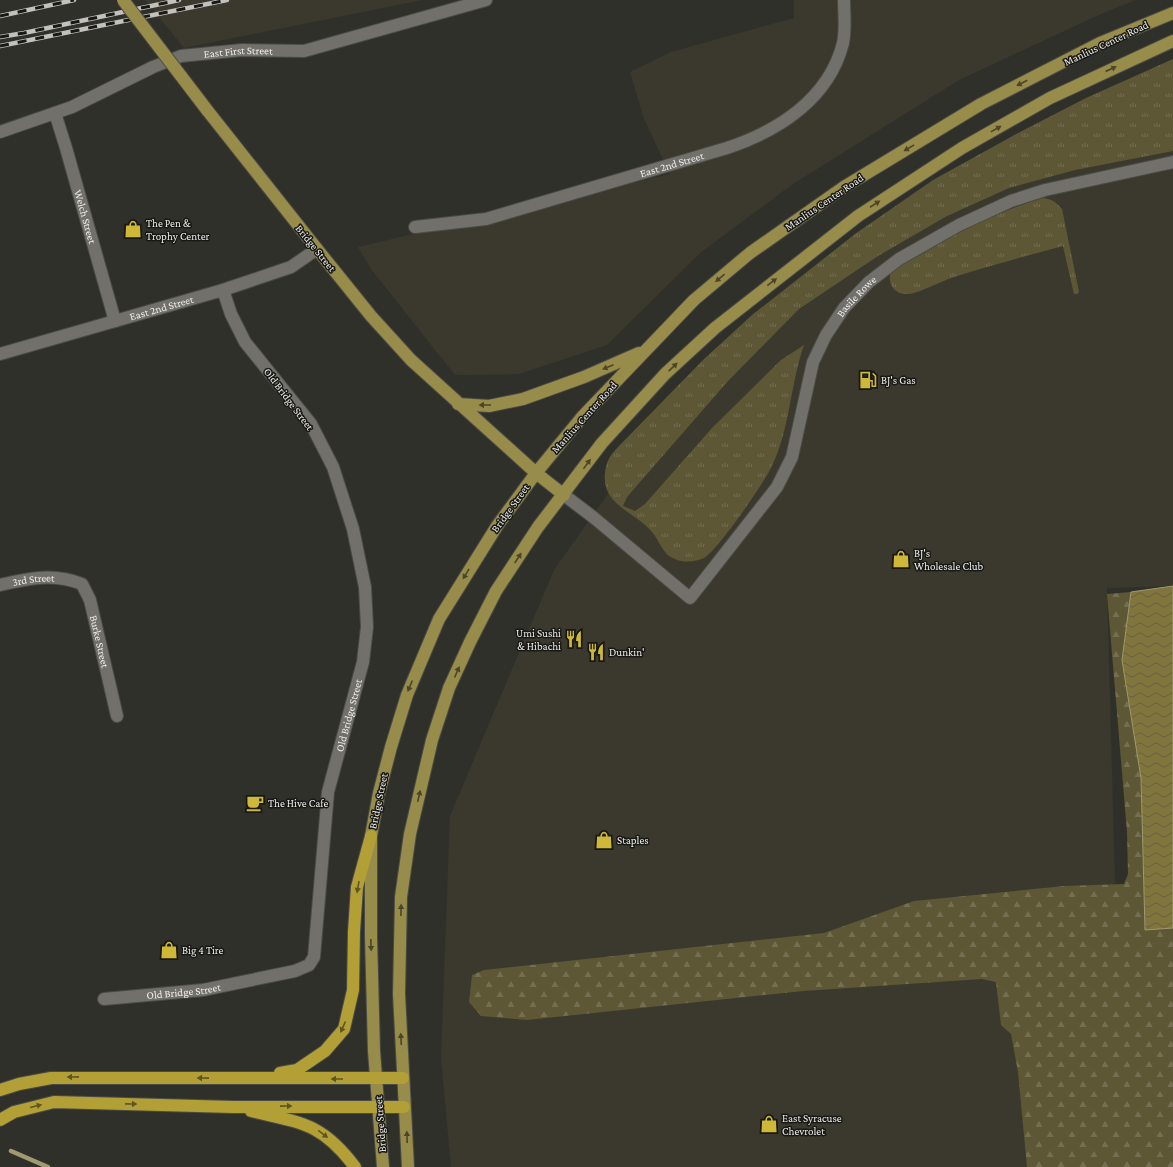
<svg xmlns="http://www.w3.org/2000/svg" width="1173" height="1167" viewBox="0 0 1173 1167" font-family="'Crimson Pro',serif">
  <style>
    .built { fill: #3b392e }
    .grass { fill: url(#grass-tufts) }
    .forest { fill: url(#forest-firs) }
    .water { fill: url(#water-waves); stroke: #a19970 }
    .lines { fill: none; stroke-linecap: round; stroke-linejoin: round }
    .stream { stroke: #a19970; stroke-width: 4.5 }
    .minor-casing { stroke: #4b4b46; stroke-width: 14 }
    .major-casing { stroke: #4b4b46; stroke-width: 14 }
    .highway-casing { stroke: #4b4b46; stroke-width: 14 }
    .minor { stroke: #71706a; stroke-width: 12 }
    .major { stroke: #988c4a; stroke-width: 12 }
    .highway { stroke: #b29f35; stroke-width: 12 }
    .rail-casing { stroke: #c2c1be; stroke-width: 4.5 }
    .rail { stroke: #181815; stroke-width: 3; stroke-dasharray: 9; stroke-linecap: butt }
    .major-bridge-casing { stroke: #4b4b46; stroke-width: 14; stroke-linecap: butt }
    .major-bridge { stroke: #988c4a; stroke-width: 12 }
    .oneway { fill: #4b462a }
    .oneway2 { fill: #5d5523 }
    .labels { text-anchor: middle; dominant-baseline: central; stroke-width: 3; stroke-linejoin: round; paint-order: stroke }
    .street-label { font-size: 11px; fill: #edece9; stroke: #181815 }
    .poi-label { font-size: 11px; fill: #edece9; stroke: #181815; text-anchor: start }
  </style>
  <defs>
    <pattern id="grass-tufts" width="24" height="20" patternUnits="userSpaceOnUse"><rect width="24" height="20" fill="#5d5735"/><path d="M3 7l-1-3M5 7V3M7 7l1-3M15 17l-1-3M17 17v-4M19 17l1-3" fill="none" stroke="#756f52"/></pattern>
    <pattern id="forest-firs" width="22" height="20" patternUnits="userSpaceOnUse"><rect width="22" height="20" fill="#5d5735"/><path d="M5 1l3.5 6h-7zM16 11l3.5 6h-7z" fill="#756f52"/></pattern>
    <pattern id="water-waves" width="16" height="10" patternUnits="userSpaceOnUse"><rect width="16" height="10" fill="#80753c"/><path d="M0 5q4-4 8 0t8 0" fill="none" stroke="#666040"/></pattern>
  </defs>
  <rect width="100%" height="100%" fill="#30302b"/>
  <path class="built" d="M 145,0 L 422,0 L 184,48 Z
    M 794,0 L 1136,0 L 1103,13 L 959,80 L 793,184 L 700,253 L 607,345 L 519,374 L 455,375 L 371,269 L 358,247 L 670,174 L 644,119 L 630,72 L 671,52 L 794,18 Z
    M 1173,141 L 1173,586 L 1107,588 L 1115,883 L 1055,974 L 1069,1167 L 451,1167 L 441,1058 L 450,816 L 554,570 L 622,474 L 796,303 L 958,195 Z"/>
  <path class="grass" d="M 1173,59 L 1173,151 L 1075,170 L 1009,188 L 947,216 L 878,256 L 799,309 L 728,381 L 627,497 L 623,506 L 635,511 L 645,504 L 712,428 L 781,360 L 804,345 C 790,385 790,430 771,468 C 763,484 718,550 704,558 C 695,562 684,563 675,559 C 662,554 660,541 652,532 C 636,512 601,505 605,473 C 606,462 610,455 618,447 L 703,360 L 752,315 L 855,234 L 933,180 L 1020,132 L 1086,98 Z
    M 1043,198 C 1052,199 1056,202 1062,209 L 1079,292 L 1077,294 L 1074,294 L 1063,246 C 1026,256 988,266 951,278 C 940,282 919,293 908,294 C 893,295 887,282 891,270 C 941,242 988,214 1043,198 Z"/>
  <path class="forest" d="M 1131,592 L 1122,660 L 1141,778 L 1145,930 L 1173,928 L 1173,1167 L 1027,1167 L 1018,1072 L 1011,1034 L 1001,1025 L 996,982 L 982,979 L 803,991 L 527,1020 L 481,1016 L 469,1002 L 472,975 L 484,970 L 824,933 L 914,901 L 1065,886 L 1124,884 L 1128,874 L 1127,832 L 1107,594 Z"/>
  <path class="water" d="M 1173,586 L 1173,928 L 1145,930 L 1141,778 L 1122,660 L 1131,592 Z"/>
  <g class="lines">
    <path class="stream" d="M 11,1151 L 48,1167"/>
    <g class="minor-casing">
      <g id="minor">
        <path id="s1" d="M 55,113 L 66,148 L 115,321"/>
        <path id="s2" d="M 0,132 L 72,107 L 153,67 L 181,56 L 242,50 L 304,51 L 486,0"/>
        <path id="s3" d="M 415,227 L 486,219 L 727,148 C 778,131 829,99 843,43 C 846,30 844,13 844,0"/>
        <path id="s4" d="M 0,354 L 223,290 L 291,267 L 317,249"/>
        <path id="s5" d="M 564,495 L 593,517 L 690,598 L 777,487 L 792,457 L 813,362 L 826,335 L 844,308 L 869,282 L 899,259 L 959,225 L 1011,201 L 1045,190 L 1173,162"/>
        <path id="s6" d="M 0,585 C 29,578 54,573 82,584 L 90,600 L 117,716"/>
        <path id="s7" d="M 104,999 L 203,990 L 295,971 L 309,965 L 314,957 L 328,792 L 363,662 L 367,627 L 365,587 L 353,529 L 333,467 L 311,424 L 245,342 L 231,314 L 223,290"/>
      </g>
    </g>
    <g class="major-casing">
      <path id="major" d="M 207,110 L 317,249 L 371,316 L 411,360 L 536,473 L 564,495
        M 458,404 L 489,406 L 523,399 L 584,377 L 639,353
        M 383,1167 L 374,1051 L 371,937 L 371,836 L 379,793 L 391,747 L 407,695 L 439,619 L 497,526 L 536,473 L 582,417 L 694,300 L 750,253 L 844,187 L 981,104 L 1100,43 L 1173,13
        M 408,1167 L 399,994 L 401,897 L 410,834 L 432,740 L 449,688 L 470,642 L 496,591 L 538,527 L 602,443 L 665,374 L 715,328 L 858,216 L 962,148 L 1050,98 L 1173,41"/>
    </g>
    <g class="highway-casing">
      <path id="highway" d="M 280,1073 L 297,1070 L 325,1051 L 344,1029 L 353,990 L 354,931 L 357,887 L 371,836
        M 0,1090 L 19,1084 L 51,1078 L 403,1078
        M 251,1111 C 302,1123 322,1123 355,1167
        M 0,1120 L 14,1112 L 54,1102 L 233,1107 L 404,1107"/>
    </g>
    <use href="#minor" class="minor"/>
    <use href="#major" class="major"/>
    <use href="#highway" class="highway"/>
    <g class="rail-casing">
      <path id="rail" d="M 0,16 L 74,0
        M 0,37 L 24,33 L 179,0
        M 0,46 L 227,0"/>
    </g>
    <use href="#rail" class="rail"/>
    <g class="major-bridge-casing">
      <path id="major-bridge" d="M 123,0 L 207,110"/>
    </g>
    <use href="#major-bridge" class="major-bridge"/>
  </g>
  <defs><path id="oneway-solid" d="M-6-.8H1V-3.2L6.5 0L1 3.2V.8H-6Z"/></defs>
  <g class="oneway">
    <use href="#oneway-solid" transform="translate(1111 69) rotate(-25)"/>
    <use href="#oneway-solid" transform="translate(1022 83) rotate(153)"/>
    <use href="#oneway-solid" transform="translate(996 129) rotate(-29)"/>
    <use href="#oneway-solid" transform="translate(909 148) rotate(149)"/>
    <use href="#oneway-solid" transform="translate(875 204) rotate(-33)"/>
    <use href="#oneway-solid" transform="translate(720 278) rotate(140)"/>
    <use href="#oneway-solid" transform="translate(772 282) rotate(-38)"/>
    <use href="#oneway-solid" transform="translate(608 367) rotate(157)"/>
    <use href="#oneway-solid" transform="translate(673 367) rotate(-43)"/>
    <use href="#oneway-solid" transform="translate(485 405) rotate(-180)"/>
    <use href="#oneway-solid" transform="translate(587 464) rotate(-54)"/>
    <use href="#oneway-solid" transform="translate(518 558) rotate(-57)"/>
    <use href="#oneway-solid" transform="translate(466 574) rotate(121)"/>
    <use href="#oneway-solid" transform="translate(457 672) rotate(-66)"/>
    <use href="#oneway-solid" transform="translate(410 686) rotate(113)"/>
    <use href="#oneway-solid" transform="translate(419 796) rotate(-77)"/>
    <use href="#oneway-solid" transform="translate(401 910) rotate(-89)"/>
    <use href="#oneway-solid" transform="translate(371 945) rotate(88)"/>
    <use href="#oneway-solid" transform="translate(401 1039) rotate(-93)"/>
    <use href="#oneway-solid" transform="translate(407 1137) rotate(-92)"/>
  </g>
  <g class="oneway2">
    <use href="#oneway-solid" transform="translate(358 887) rotate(100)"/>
    <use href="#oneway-solid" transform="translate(343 1027) rotate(114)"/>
    <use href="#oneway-solid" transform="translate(73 1077) rotate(179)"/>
    <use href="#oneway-solid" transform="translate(203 1078) rotate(-179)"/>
    <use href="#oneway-solid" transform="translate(337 1079) rotate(180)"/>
    <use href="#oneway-solid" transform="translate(131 1104) rotate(1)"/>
    <use href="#oneway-solid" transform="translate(36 1106) rotate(-14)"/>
    <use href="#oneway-solid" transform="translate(286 1106) rotate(-1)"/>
    <use href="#oneway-solid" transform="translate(323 1134) rotate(37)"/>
  </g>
  <defs>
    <g id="shop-bare" transform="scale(1.38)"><path d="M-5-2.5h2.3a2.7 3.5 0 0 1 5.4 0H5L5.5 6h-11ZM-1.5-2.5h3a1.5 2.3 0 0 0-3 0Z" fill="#cfb837" stroke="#181815" stroke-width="2.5" paint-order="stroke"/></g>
    <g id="fuel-bare" transform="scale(1.38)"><path d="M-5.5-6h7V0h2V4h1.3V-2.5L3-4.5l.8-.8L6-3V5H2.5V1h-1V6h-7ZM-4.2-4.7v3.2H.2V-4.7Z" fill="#cfb837" stroke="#181815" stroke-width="2.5" paint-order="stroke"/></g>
    <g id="restaurant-bare" transform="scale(1.38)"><path d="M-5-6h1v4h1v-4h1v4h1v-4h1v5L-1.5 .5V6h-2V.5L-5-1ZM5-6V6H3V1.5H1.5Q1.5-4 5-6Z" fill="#cfb837" stroke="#181815" stroke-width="2.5" paint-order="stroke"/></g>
    <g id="cafe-bare" transform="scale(1.38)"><path d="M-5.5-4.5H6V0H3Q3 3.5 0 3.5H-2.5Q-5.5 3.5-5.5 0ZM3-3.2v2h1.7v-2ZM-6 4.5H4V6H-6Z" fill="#cfb837" stroke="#181815" stroke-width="2.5" paint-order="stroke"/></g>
  </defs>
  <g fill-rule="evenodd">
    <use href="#shop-bare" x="133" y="229"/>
    <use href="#fuel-bare" x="868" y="380"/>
    <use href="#shop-bare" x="901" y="559"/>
    <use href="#restaurant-bare" x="574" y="639"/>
    <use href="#restaurant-bare" x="596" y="652"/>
    <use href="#cafe-bare" x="255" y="803"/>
    <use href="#shop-bare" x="604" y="840"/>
    <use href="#shop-bare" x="169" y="950"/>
    <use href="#shop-bare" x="769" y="1124"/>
  </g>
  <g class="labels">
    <g class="street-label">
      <text transform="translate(1106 43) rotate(-25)">Manlius Center Road</text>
      <text stroke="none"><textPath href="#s2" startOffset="254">East First Street</textPath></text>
      <text stroke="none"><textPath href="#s3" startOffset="265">East 2nd Street</textPath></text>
      <text transform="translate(824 202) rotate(-34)">Manlius Center Road</text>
      <text stroke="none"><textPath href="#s1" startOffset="108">Welch Street</textPath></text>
      <text transform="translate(316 248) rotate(51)">Bridge Street</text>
      <text stroke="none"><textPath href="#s5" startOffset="514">Basile Rowe</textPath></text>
      <text stroke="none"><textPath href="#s4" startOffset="168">East 2nd Street</textPath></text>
      <text transform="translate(289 399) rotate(53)">Old Bridge Street</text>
      <text transform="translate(584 417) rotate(-48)">Manlius Center Road</text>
      <text transform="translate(510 508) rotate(-54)">Bridge Street</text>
      <text stroke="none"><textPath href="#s6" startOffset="34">3rd Street</textPath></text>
      <text stroke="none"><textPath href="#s6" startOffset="144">Burke Street</textPath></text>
      <text stroke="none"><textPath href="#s7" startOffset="463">Old Bridge Street</textPath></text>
      <text transform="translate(378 801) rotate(-78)">Bridge Street</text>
      <text stroke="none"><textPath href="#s7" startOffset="80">Old Bridge Street</textPath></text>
      <text transform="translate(380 1124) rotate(-94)">Bridge Street</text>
    </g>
    <g class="poi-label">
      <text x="146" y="223">The Pen &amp;<tspan x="146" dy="13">Trophy Center</tspan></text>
      <text x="881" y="380">BJ's Gas</text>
      <text x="914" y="553">BJ's<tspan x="914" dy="13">Wholesale Club</tspan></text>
      <text x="561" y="633" text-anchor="end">Umi Sushi<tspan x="561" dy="13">&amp; Hibachi</tspan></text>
      <text x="609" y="652">Dunkin'</text>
      <text x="268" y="803">The Hive Cafe</text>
      <text x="617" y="840">Staples</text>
      <text x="182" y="950">Big 4 Tire</text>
      <text x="782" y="1118">East Syracuse<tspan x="782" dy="13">Chevrolet</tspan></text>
    </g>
  </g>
</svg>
